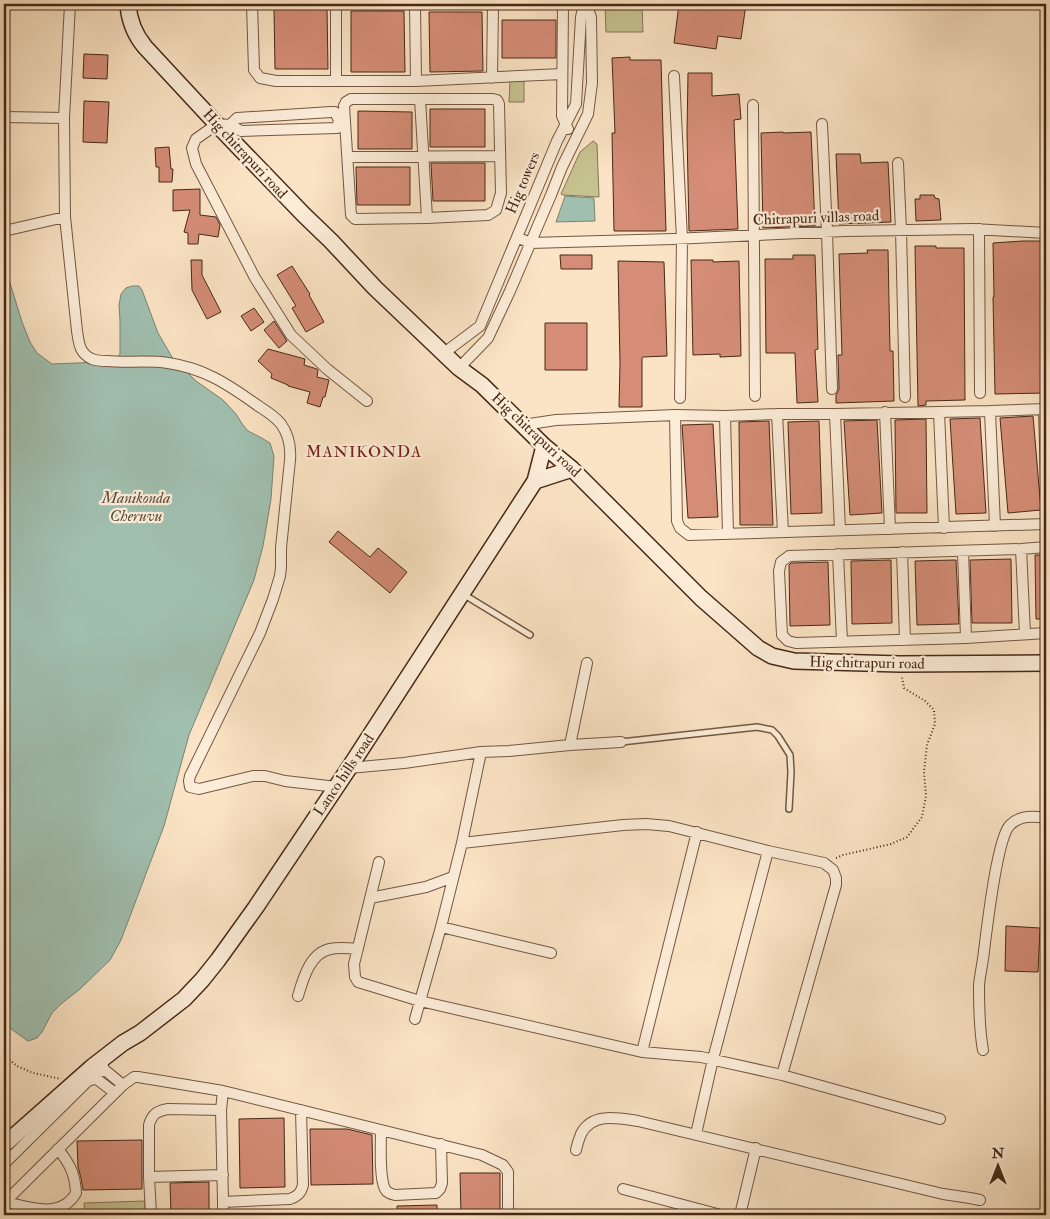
<svg xmlns="http://www.w3.org/2000/svg" width="1050" height="1219" viewBox="0 0 1050 1219" font-family="'IM FELL Double Pica',serif">
  <style>
    .green { fill: #c6c290; stroke: #867554 }
    .water { fill: #a0bfaf; stroke: #7c8372 }
    .building { fill: #d58d77; stroke: #472817 }
    .lines { fill: none; stroke-linecap: round; stroke-linejoin: round }
    .lane-casing { stroke: #745742; stroke-width: 8 }
    .street-casing { stroke: #745742; stroke-width: 12 }
    .secondary-casing { stroke: #472817; stroke-width: 18 }
    .path { stroke: #472817; stroke-width: 2; stroke-dasharray: 1 2.5; stroke-linecap: butt }
    .lane { stroke: #fcedd9; stroke-width: 5 }
    .street { stroke: #fcedd9; stroke-width: 10 }
    .secondary { stroke: #fcedd9; stroke-width: 15 }
    .labels { text-anchor: middle; dominant-baseline: central; stroke-width: 4.5; stroke-linejoin: round; paint-order: stroke }
    .street-label { font-size: 15px; fill: #472817; stroke: #fcedd9 }
    .neighbourhood-label { font-size: 16px; letter-spacing: 1px; fill: #7a1f14; stroke: #fcedd9 }
    .water-label { font-size: 16px; font-style: italic; fill: #5d4e3d; stroke: #fcedd9 }
  </style>
  <rect width="100%" height="100%" fill="#fbe4c5"/>
  <filter id="stains"><feTurbulence type="fractalNoise" baseFrequency=".004" numOctaves="4"/><feColorMatrix values="0 0 0 0 .2 0 0 0 0 .09 0 0 0 0 .02 0 0 0 .5 -.17"/></filter>
  <radialGradient id="worn" r=".72"><stop offset=".6" stop-color="#630" stop-opacity="0"/><stop offset="1" stop-color="#630" stop-opacity=".3"/></radialGradient>
  <path class="green" d="M 605,4 L 642,4 L 643,32 L 606,32 Z
    M 524,80 L 524,102 L 509,102 L 510,81 Z
    M 593,141 L 597,144 L 599,197 L 563,195 L 561,194 L 580,152 Z
    M 145,1201 L 145,1215 L 85,1215 L 84,1203 Z"/>
  <path class="water" d="M 565,196 L 594,198 L 595,221 L 556,222 Z
    M 4,269 L 6,270 L 22,322 L 30,342 L 37,353 L 52,364 L 101,362 L 117,359 L 120,354 L 120,321 L 119,305 L 121,294 L 126,288 L 132,286 L 139,286 L 142,290 L 158,333 L 172,357 L 196,381 L 223,400 L 236,414 L 243,425 L 248,431 L 260,437 L 270,443 L 274,456 L 271,499 L 263,546 L 254,580 L 189,735 L 164,826 L 121,940 L 110,960 L 80,989 L 61,1004 L 52,1013 L 42,1032 L 37,1038 L 28,1041 L 4,1024 Z"/>
  <path class="building" d="M 679,4 L 746,4 L 741,39 L 718,36 L 716,49 L 674,43 Z
    M 274,9 L 327,9 L 328,69 L 275,69 Z
    M 351,11 L 404,11 L 405,72 L 351,72 Z
    M 429,12 L 482,12 L 483,71 L 430,72 Z
    M 502,20 L 556,20 L 556,58 L 502,58 Z
    M 84,54 L 108,55 L 107,79 L 83,78 Z
    M 630,57 L 630,60 L 661,60 L 663,133 L 666,231 L 614,231 L 612,133 L 615,133 L 612,58 Z
    M 688,73 L 712,73 L 712,96 L 739,94 L 741,119 L 734,120 L 738,229 L 689,231 L 687,133 Z
    M 84,101 L 109,102 L 107,143 L 83,142 Z
    M 430,109 L 485,109 L 485,147 L 430,147 Z
    M 358,111 L 412,112 L 412,149 L 358,149 Z
    M 783,132 L 783,133 L 811,132 L 815,226 L 763,228 L 761,133 Z
    M 169,147 L 171,169 L 173,169 L 172,182 L 159,182 L 159,167 L 156,167 L 155,148 Z
    M 836,154 L 860,154 L 861,163 L 888,162 L 891,222 L 839,224 Z
    M 431,163 L 485,163 L 485,201 L 433,201 Z
    M 356,167 L 410,167 L 410,205 L 357,205 Z
    M 200,189 L 200,215 L 216,217 L 220,225 L 218,237 L 199,234 L 198,244 L 188,244 L 188,233 L 184,232 L 190,210 L 173,211 L 173,190 Z
    M 920,195 L 934,195 L 935,198 L 939,199 L 941,220 L 916,221 L 915,199 L 920,199 Z
    M 1023,241 L 1044,241 L 1046,393 L 995,394 L 993,297 L 994,297 L 993,243 Z
    M 915,246 L 936,246 L 936,248 L 964,248 L 965,400 L 926,401 L 926,405 L 918,406 Z
    M 867,250 L 888,250 L 890,351 L 893,351 L 894,401 L 836,403 L 836,395 L 839,389 L 838,355 L 842,355 L 839,254 L 868,253 Z
    M 560,255 L 592,255 L 592,269 L 561,269 Z
    M 793,255 L 815,255 L 818,349 L 815,350 L 818,402 L 797,403 L 795,353 L 766,353 L 765,259 L 793,259 Z
    M 191,260 L 202,260 L 202,275 L 221,312 L 207,319 L 192,290 Z
    M 691,260 L 713,260 L 713,262 L 739,261 L 741,356 L 720,357 L 720,354 L 693,355 Z
    M 618,261 L 664,262 L 667,356 L 643,357 L 642,358 L 642,407 L 619,407 L 620,364 Z
    M 292,266 L 310,294 L 309,295 L 324,322 L 306,332 L 292,308 L 296,306 L 277,275 Z
    M 254,308 L 264,322 L 251,331 L 241,316 Z
    M 274,321 L 287,341 L 279,348 L 264,330 Z
    M 545,323 L 587,323 L 587,370 L 545,370 Z
    M 268,349 L 305,359 L 304,365 L 317,369 L 318,370 L 317,377 L 329,380 L 325,397 L 323,397 L 320,407 L 307,403 L 310,392 L 288,386 L 288,385 L 271,378 L 272,374 L 258,361 Z
    M 1033,416 L 1041,510 L 1008,513 L 1000,418 Z
    M 980,418 L 986,513 L 956,514 L 950,419 Z
    M 926,419 L 927,513 L 896,513 L 895,420 Z
    M 877,420 L 882,513 L 850,515 L 844,421 Z
    M 769,421 L 773,525 L 740,525 L 739,422 Z
    M 819,421 L 822,513 L 791,514 L 788,422 Z
    M 713,424 L 718,517 L 688,518 L 682,425 Z
    M 338,531 L 370,557 L 378,548 L 407,572 L 390,593 L 329,542 Z
    M 1035,555 L 1046,555 L 1046,619 L 1036,619 Z
    M 1011,559 L 1012,623 L 972,623 L 970,560 Z
    M 891,560 L 892,623 L 852,624 L 851,561 Z
    M 955,560 L 956,560 L 959,624 L 917,625 L 915,561 Z
    M 828,562 L 830,625 L 790,626 L 789,565 L 791,563 Z
    M 1006,926 L 1040,928 L 1038,972 L 1005,971 Z
    M 284,1118 L 285,1187 L 240,1188 L 239,1119 Z
    M 310,1129 L 347,1129 L 372,1135 L 373,1184 L 311,1185 Z
    M 142,1140 L 142,1189 L 83,1190 L 81,1178 L 78,1167 L 77,1141 Z
    M 460,1173 L 500,1173 L 500,1215 L 461,1215 Z
    M 209,1182 L 209,1215 L 171,1215 L 170,1183 Z
    M 437,1205 L 437,1215 L 397,1215 L 397,1206 Z"/>
  <g class="lines">
    <g class="lane-casing">
      <path id="lane" d="M 463,594 L 530,635
        M 621,742 L 757,727 L 772,730 L 778,736 L 790,755 L 791,772 L 789,809"/>
    </g>
    <g class="street-casing">
      <path id="street" d="M 70,4 L 64,118 L 65,217 L 77,331 C 79,343 79,353 92,359 C 97,361 102,361 107,361 C 128,363 148,360 168,363 C 204,368 229,385 257,405 C 266,411 275,416 281,424 C 289,435 291,447 290,460 L 281,548 L 281,567 L 280,576 L 273,599 L 260,633 L 190,776 L 189,781 L 190,787 L 199,789 L 253,776 L 265,776 L 285,781 L 337,787
        M 252,4 L 254,70 L 260,78 L 276,81 L 416,81 L 562,74
        M 336,4 L 336,81
        M 415,4 L 416,81
        M 563,4 L 562,116 L 568,129
        M 674,76 L 682,239 L 680,398
        M 492,78 L 493,4
        M 351,99 L 493,99 L 497,100 L 499,104 L 501,193 L 496,210 L 488,215 L 427,218 L 355,219 L 351,215 L 344,106 L 346,102 Z
        M 420,99 L 427,218
        M 753,105 L 755,396
        M 4,117 L 64,118
        M 339,120 L 337,128 L 241,131 L 230,125 L 217,124 L 196,139 L 192,148 L 196,164 L 255,278 L 291,335 L 327,369 L 367,401
        M 822,124 L 827,232 L 832,389
        M 230,125 L 237,118 L 331,112 L 335,112 L 339,120
        M 348,157 L 500,156
        M 898,163 L 901,230 L 905,397
        M 979,229 L 980,393
        M 4,231 L 65,217
        M 517,237 L 530,243 L 673,239 L 845,231 L 973,229 L 1046,233
        M 444,353 L 480,326 L 557,141 L 576,104 L 581,17 L 584,4
        M 459,368 L 488,338 L 510,291 L 551,195 L 562,167 L 588,114 L 592,83 L 591,17 L 586,4
        M 1044,409 L 1046,481
        M 990,411 L 995,526
        M 885,412 L 890,529
        M 939,412 L 944,528
        M 777,414 L 783,532
        M 835,414 L 840,530
        M 675,415 L 677,521 L 680,528 L 689,535 L 1046,524
        M 725,416 L 728,534
        M 523,425 L 556,420 L 675,415 L 725,416 L 777,414 L 835,414 L 990,411 L 1046,409
        M 1046,547 L 1021,549 L 789,556 L 781,562 L 779,571 L 782,635 L 788,641 L 796,643 L 966,638 L 1046,633
        M 1021,549 L 1025,634
        M 963,551 L 966,638
        M 902,552 L 905,640
        M 838,554 L 842,641
        M 570,745 L 587,663
        M 349,768 L 404,763 L 481,752 L 509,751 L 570,745 L 621,742
        M 379,862 L 354,964 L 355,977 L 358,982 L 420,1001 L 642,1052 L 701,1057 L 782,1075 L 836,885 L 836,878 L 833,870 L 824,863 L 768,851 L 669,826 L 646,824 L 623,825 L 462,843
        M 370,898 L 426,887 L 453,877
        M 441,927 L 551,953
        M 298,996 C 303,979 310,953 330,949 C 339,947 349,948 358,949
        M 415,1019 L 441,927 L 462,843 L 481,752
        M 983,1050 C 979,1029 979,1007 979,985 C 980,974 983,962 984,951 C 987,928 997,838 1010,825 C 1020,815 1034,816 1046,818
        M 642,1052 L 697,832
        M 97,1072 L 103,1071 L 106,1071 L 123,1085
        M 782,1075 L 940,1119
        M 88,1081 L 94,1079 L 98,1080 L 115,1093
        M 223,1091 L 221,1110 L 223,1202 L 290,1199 C 298,1196 301,1193 303,1185 L 301,1110
        M 381,1130 C 381,1144 379,1177 385,1189 C 387,1193 391,1194 395,1195 L 436,1193 L 440,1189 L 442,1183 L 441,1144
        M 696,1134 L 713,1059 L 768,851
        M 576,1150 C 577,1145 579,1139 581,1134 C 592,1112 618,1118 638,1121 L 943,1194 L 970,1198 L 980,1200
        M 4,1164 L 103,1066
        M 149,1177 L 223,1175
        M 623,1189 L 721,1215
        M 6,1202 C 30,1208 61,1219 76,1193 C 75,1174 70,1164 58,1149
        M 223,1202 L 223,1215
        M 4,1203 L 123,1085 L 134,1077 L 138,1077 L 223,1091 L 482,1155 L 503,1165 L 508,1172 L 508,1215
        M 151,1215 L 149,1177 L 149,1125 C 152,1114 157,1111 168,1109 L 221,1110
        M 740,1215 L 756,1148"/>
    </g>
    <g class="secondary-casing">
      <path id="secondary" d="M 128,4 C 129,20 135,35 145,47 L 223,131 L 304,215 L 331,241 L 375,288 L 459,368 L 482,385 L 544,446 L 572,469 L 701,598 L 758,648 L 772,656 L 794,661 L 900,664 L 1046,663
        M 535,481 L 572,469
        M 4,1145 L 92,1067 L 123,1043 L 140,1033 L 184,999 L 202,980 L 218,960 L 256,907 L 349,768 L 535,481 L 544,446"/>
    </g>
    <path class="path" d="M 836,858 L 843,855 L 891,844 L 907,837 L 922,817 L 926,796 L 924,772 L 927,745 L 935,724 L 934,710 L 925,701 L 904,688 L 902,677
      M 4,1055 L 17,1066 L 33,1073 L 61,1079"/>
    <use href="#lane" class="lane"/>
    <use href="#street" class="street"/>
    <use href="#secondary" class="secondary"/>
  </g>
  <g class="labels">
    <g class="street-label">
      <text transform="translate(245 154) rotate(47)">Hig chitrapuri road</text>
      <text transform="translate(523 183) rotate(-67)">Hig towers</text>
      <text transform="translate(816 218) rotate(-2)">Chitrapuri villas road</text>
      <text transform="translate(536 435) rotate(43)">Hig chitrapuri road</text>
      <text transform="translate(867 663) rotate(1)">Hig chitrapuri road</text>
      <text transform="translate(344 775) rotate(-56)">Lanco hills road</text>
    </g>
    <g class="neighbourhood-label">
      <text x="364" y="452">MANIKONDA</text>
    </g>
    <g class="water-label">
      <text x="136" y="498">Manikonda<tspan x="136" dy="18">Cheruvu</tspan></text>
    </g>
  </g>
  <rect width="1050" height="1219" fill="none" stroke="#fbe4c5" stroke-width="20"/>
  <rect x="5" y="5" width="1040" height="1209" fill="none" stroke="#472817" stroke-width="2.5"/>
  <rect x="10" y="10" width="1030" height="1199" fill="none" stroke="#472817"/>
  <g transform="translate(998 1166)" stroke="#fcedd9" stroke-width="4" paint-order="stroke">
  <path d="M0-4L9 19L0 12L-9 19Z" fill="#472817"/>
  <text y="-8" font-size="14" font-weight="bold" text-anchor="middle" fill="#472817">N</text>
  </g>
  <rect width="100%" height="100%" filter="url(#stains)"/>
  <rect width="100%" height="100%" fill="url(#worn)"/>
</svg>
